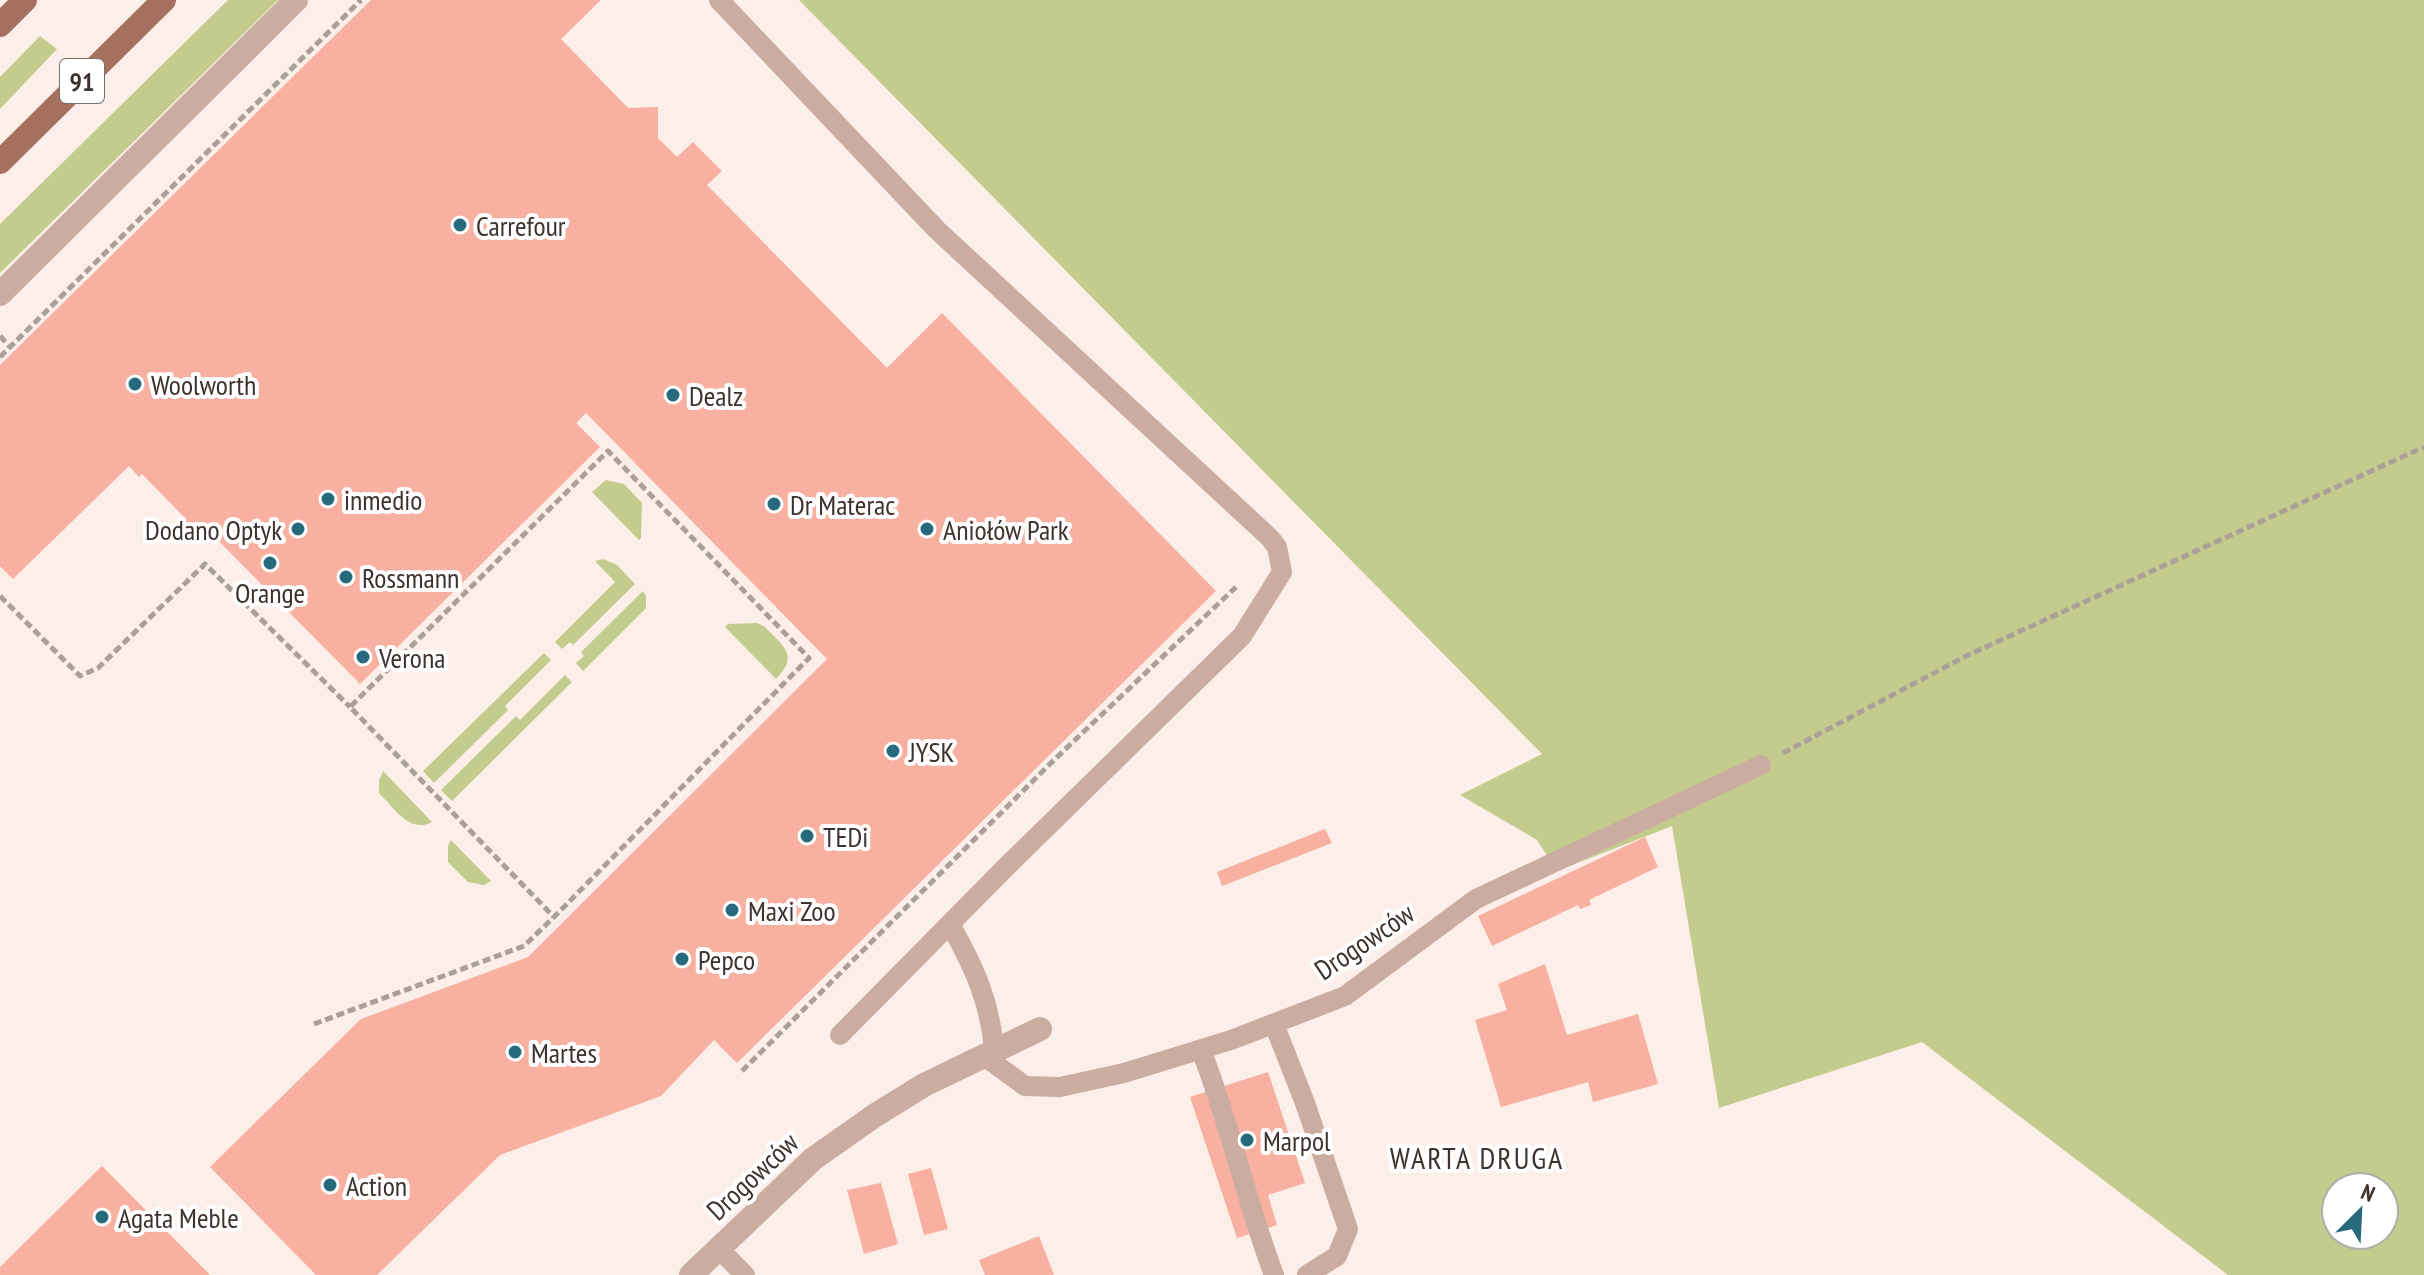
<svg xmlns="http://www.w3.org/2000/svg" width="2424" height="1275" viewBox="0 0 2424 1275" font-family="'PT Sans Narrow',sans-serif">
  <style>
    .green { fill: #c4cc8d; fill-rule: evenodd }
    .building { fill: #f8b0a1 }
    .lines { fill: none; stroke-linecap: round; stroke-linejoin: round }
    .path { stroke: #ab9f9a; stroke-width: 5; stroke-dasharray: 8 4; stroke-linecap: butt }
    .lane { stroke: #cbaca1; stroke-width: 20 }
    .street { stroke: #cbaca1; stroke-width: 24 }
    .primary { stroke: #a6705e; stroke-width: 24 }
    .poi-dot { fill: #286a7d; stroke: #fff; stroke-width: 3 }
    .labels { text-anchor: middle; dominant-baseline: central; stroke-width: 8; stroke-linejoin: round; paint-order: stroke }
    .shield { fill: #fff; stroke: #76706d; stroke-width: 2 }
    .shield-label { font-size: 26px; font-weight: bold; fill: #3c332f }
    .poi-label { font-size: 28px; fill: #3c332f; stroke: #fff; text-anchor: start }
    .street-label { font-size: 28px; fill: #3c332f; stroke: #fff }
    .neighbourhood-label { font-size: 30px; letter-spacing: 2px; fill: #3c332f; stroke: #fff }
  </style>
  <rect width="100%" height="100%" fill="#fceee8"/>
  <path class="green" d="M 228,0 L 278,0 L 0,273 L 0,224 Z
    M 799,0 L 2424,0 L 2424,1275 L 2228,1275 L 1922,1042 L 1719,1108 L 1672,826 L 1557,871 L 1537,840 L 1460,795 L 1542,754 ZM 2336,1187 L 2384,1187 L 2384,1235 L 2336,1235 Z
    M 40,36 L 57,49 L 0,109 L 0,77 Z
    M 606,480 L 624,484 L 642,503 L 641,538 L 639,540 L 592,492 Z
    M 603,559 L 617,565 L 635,584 L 573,645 L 570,642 L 562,649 L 555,642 L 615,582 L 595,561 Z
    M 643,591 L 646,596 L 646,608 L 583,671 L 576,663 L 584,656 L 581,652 Z
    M 757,623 C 765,626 768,630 773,635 C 790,652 794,660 776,679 L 725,627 L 728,624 Z
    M 544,653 L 551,660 L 505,706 L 508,710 L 434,783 L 423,771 Z
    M 565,675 L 572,682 L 452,801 L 441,790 L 516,716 L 520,720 Z
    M 383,771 L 432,822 C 410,834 394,808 379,793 L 379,781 Z
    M 451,840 L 491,881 L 484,885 L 468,882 L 448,862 L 448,846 Z"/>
  <path class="building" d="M 371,0 L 601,0 L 561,39 L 628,108 L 658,107 L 658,138 L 677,157 L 693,142 L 722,171 L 707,185 L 887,368 L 942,313 L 1216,591 L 737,1063 L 714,1040 L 661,1096 L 500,1155 L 377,1275 L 316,1275 L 210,1167 L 361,1019 L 528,957 L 827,659 L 586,413 L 576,423 L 600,447 L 360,684 L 204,526 L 196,534 L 184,522 L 186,519 L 142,474 L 139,477 L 129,466 L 13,579 L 0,566 L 0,365 Z
    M 1325,829 L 1332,843 L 1222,886 L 1217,872 Z
    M 1645,837 L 1658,867 L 1589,900 L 1591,905 L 1580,909 L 1578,905 L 1492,946 L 1478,916 Z
    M 1545,964 L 1567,1035 L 1638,1014 L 1658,1084 L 1593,1102 L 1588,1082 L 1501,1107 L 1475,1020 L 1507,1010 L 1498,984 Z
    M 1268,1072 L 1305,1183 L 1268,1195 L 1277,1225 L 1237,1238 L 1190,1097 Z
    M 102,1166 L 210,1275 L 0,1275 L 0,1267 Z
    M 931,1168 L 948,1229 L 924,1235 L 908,1174 Z
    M 881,1183 L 898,1244 L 864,1254 L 847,1190 Z
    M 1039,1236 L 1054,1275 L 985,1275 L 979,1260 Z"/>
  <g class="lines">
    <path class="path" d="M 0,336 L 10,347
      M 0,357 L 361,0
      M 0,596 L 80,676 L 98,668 L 205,564 L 350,707
      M 1783,753 L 1968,655 L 2424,447
      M 314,1024 L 524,946 L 554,917 L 809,658 L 608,451 L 350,707 L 554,917
      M 742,1071 L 1055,759 L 1236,587"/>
    <path class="lane" d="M 719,0 L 937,230 L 1270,538 L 1277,547 L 1282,572 L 1242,636 L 1008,865 L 840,1035
      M 950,924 C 973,965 991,1003 994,1051
      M 1274,1024 L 1305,1103 L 1348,1229 L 1337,1256 L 1307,1275
      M 1201,1050 C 1230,1123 1246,1201 1274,1275
      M 984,1056 L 1025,1086 L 1060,1087 L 1124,1073 L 1231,1040 L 1345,996 L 1476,899 L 1761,765
      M 718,1248 L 745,1275"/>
    <path class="street" d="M 0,294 L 296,0
      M 691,1275 L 813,1159 L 874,1116 L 924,1085 L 1040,1029"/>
    <path class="primary" d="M 0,25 L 25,0
      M 0,162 L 164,0"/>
  </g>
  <g class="poi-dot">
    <circle cx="460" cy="225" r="8"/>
    <circle cx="135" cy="384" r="8"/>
    <circle cx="673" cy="395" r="8"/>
    <circle cx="328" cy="499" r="8"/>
    <circle cx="774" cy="504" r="8"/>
    <circle cx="298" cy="529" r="8"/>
    <circle cx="927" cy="529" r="8"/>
    <circle cx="270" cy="563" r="8"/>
    <circle cx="346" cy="577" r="8"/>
    <circle cx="363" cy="657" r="8"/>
    <circle cx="893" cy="751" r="8"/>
    <circle cx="807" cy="836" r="8"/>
    <circle cx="732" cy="910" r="8"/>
    <circle cx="682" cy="959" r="8"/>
    <circle cx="515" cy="1052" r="8"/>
    <circle cx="1247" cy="1140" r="8"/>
    <circle cx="330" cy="1185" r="8"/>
    <circle cx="102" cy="1217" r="8"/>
  </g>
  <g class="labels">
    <rect class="shield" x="60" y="59" width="44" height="44" rx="6"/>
    <g class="shield-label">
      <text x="82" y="81">91</text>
    </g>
    <g class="poi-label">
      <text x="476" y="225">Carrefour</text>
      <text x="151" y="384">Woolworth</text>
      <text x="689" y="395">Dealz</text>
      <text x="344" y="499">inmedio</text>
      <text x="790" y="504">Dr Materac</text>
      <text x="282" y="529" text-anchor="end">Dodano Optyk</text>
      <text x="943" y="529">Aniołów Park</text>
      <text x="362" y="577">Rossmann</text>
      <text x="270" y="592" text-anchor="middle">Orange</text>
      <text x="379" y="657">Verona</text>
      <text x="909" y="751">JYSK</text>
      <text x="823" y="836">TEDi</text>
      <text x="748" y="910">Maxi Zoo</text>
      <text x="698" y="959">Pepco</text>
      <text x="531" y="1052">Martes</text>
      <text x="1263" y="1140">Marpol</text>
      <text x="346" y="1185">Action</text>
      <text x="118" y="1217">Agata Meble</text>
    </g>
    <g class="street-label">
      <text transform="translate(1364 941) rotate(-34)">Drogowców</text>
      <text transform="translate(752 1176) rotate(-43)">Drogowców</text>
    </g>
    <g class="neighbourhood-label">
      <text x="1477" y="1157">WARTA DRUGA</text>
    </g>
  </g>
  <g transform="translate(2360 1211) rotate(24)"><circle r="38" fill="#ffffff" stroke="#b1adac" stroke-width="2"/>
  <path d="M0-6L14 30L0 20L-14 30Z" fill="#286a7d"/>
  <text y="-12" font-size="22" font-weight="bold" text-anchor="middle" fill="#3c332f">N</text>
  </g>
</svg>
